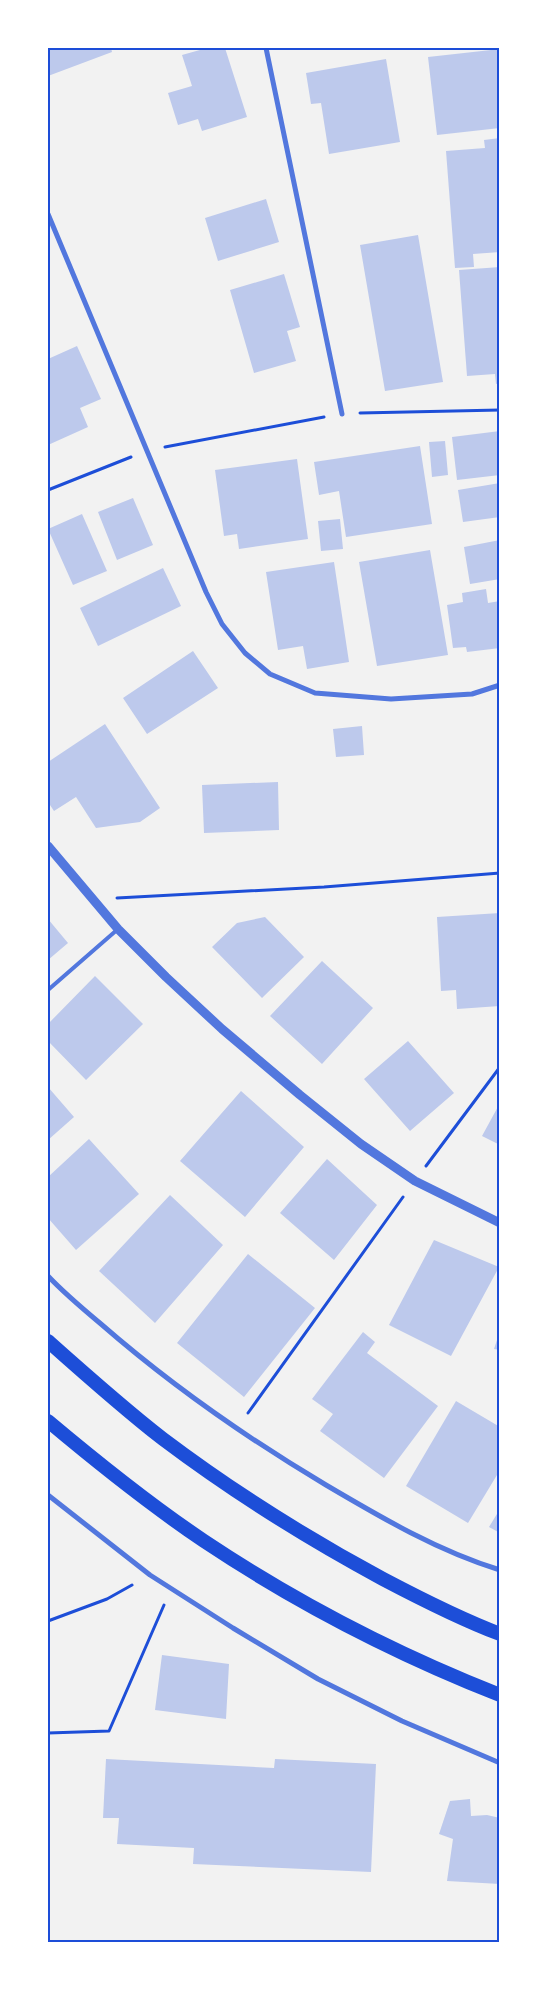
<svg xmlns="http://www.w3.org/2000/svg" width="547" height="1990" viewBox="0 0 547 1990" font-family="'Sofia Sans Condensed',sans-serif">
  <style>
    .building { fill: #bdc9ec }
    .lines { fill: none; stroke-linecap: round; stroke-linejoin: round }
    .path { stroke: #1d4ed8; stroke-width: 3 }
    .service { stroke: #5277de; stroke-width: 4 }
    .minor { stroke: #5277de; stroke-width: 5 }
    .tertiary { stroke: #5277de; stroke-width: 9 }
    .trunk { stroke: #1d4ed8; stroke-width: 14 }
    .neatline { fill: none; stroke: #1d4ed8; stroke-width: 2 }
  </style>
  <rect width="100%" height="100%" fill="#f2f2f2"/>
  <path class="building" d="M 48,48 L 111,48 L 112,52 L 48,76 Z
    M 207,48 L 225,48 L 247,117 L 202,131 L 198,119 L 178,125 L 168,93 L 192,86 L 182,55 Z
    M 500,49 L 500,128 L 437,135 L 428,57 Z
    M 386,59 L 400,142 L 329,154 L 321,103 L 311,104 L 306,73 Z
    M 500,138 L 500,252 L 473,254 L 474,267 L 455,268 L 446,151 L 485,148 L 484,140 Z
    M 266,199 L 279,242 L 218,261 L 205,218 Z
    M 418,235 L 443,382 L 385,391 L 360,245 Z
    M 500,267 L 500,383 L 496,384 L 495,374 L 467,376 L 459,270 Z
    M 284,274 L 300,327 L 287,331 L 296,361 L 254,373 L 230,290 Z
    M 77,346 L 101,399 L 80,408 L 88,427 L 48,445 L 48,359 Z
    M 500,431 L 500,475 L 457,480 L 452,437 Z
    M 445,441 L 448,475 L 432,477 L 429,442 Z
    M 420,446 L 432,524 L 346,537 L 339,491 L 319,495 L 314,462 Z
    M 297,459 L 308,539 L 239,549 L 237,534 L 224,536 L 215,470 Z
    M 500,483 L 500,517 L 463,522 L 458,490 Z
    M 133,498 L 153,545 L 117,560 L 98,512 Z
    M 82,514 L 107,571 L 73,585 L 48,529 Z
    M 340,519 L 343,549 L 321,551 L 318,521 Z
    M 500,540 L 500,579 L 470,584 L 464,547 Z
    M 430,550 L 448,655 L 377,666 L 359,562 Z
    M 334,562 L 349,662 L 307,669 L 303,646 L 278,650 L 266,572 Z
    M 163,568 L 181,606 L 98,646 L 80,608 Z
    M 486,589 L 488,603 L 500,601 L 500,648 L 467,652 L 466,647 L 453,648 L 447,605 L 463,602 L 462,593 Z
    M 193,651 L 218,688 L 147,734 L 123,698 Z
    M 105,724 L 160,808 L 140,822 L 96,828 L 76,797 L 54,811 L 48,802 L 48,762 Z
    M 362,726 L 364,755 L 336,757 L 333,729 Z
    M 278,782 L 279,830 L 204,833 L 202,785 Z
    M 500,913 L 500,1006 L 457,1009 L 456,990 L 441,991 L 437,917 Z
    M 265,917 L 304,957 L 262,998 L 212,947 L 237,923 Z
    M 48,919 L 68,943 L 48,960 Z
    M 322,961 L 373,1008 L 322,1064 L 270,1016 Z
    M 95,976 L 143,1024 L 86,1080 L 48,1041 L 48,1024 Z
    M 408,1041 L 454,1093 L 410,1131 L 364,1079 Z
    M 48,1087 L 74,1117 L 48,1140 Z
    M 241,1091 L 304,1147 L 245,1217 L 180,1161 Z
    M 500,1103 L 500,1145 L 482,1136 Z
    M 89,1139 L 139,1194 L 76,1250 L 48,1218 L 48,1177 Z
    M 327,1159 L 377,1205 L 334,1260 L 280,1213 Z
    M 170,1195 L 223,1245 L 155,1323 L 99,1271 Z
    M 434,1240 L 499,1267 L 451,1356 L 389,1325 Z
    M 248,1254 L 315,1308 L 244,1397 L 177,1343 Z
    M 363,1332 L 375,1342 L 367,1353 L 438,1406 L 384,1478 L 320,1431 L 333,1414 L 312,1399 Z
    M 499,1334 L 500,1334 L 500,1350 L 494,1349 Z
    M 456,1401 L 500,1427 L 500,1470 L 468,1523 L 406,1486 Z
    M 500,1509 L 500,1533 L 489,1527 Z
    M 162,1655 L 229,1664 L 226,1719 L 155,1710 Z
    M 106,1759 L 274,1768 L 275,1759 L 376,1764 L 371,1872 L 193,1864 L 194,1848 L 117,1844 L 119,1818 L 103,1818 Z
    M 470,1799 L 471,1816 L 487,1815 L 500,1818 L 500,1884 L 447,1881 L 453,1839 L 439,1834 L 450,1801 Z"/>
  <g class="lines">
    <path class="path" d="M 360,413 L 500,410
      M 165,447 L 324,417
      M 48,490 L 131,457
      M 117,898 L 324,887 L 500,873
      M 426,1166 L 500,1067
      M 248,1413 L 403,1197
      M 48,1621 L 107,1599 L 132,1585
      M 48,1733 L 109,1731 L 164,1605"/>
    <path class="service" d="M 48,990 L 118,929"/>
    <path class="minor" d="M 266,48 L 342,414
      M 48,214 L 206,592 L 222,624 L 245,653 L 270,674 L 315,693 L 391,699 L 472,694 L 500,685
      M 48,1276 C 64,1293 83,1309 101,1324 C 171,1385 247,1438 326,1485 C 382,1518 438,1551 500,1570
      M 48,1495 L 150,1575 L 233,1628 L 318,1679 L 402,1721 L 500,1763"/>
    <path class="tertiary" d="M 48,846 L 118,929 L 166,977 L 222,1029 L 300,1095 L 361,1144 L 415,1181 L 500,1223"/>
    <path class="trunk" d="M 48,1341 C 85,1374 123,1408 163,1439 C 232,1491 307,1538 383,1579 C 421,1599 460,1619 500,1634
      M 48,1421 C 98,1463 149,1504 204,1541 C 297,1603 396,1654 500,1695"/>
  </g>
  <rect width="547" height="1990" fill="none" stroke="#ffffff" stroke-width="98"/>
  <rect x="49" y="49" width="449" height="1892" class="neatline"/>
</svg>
